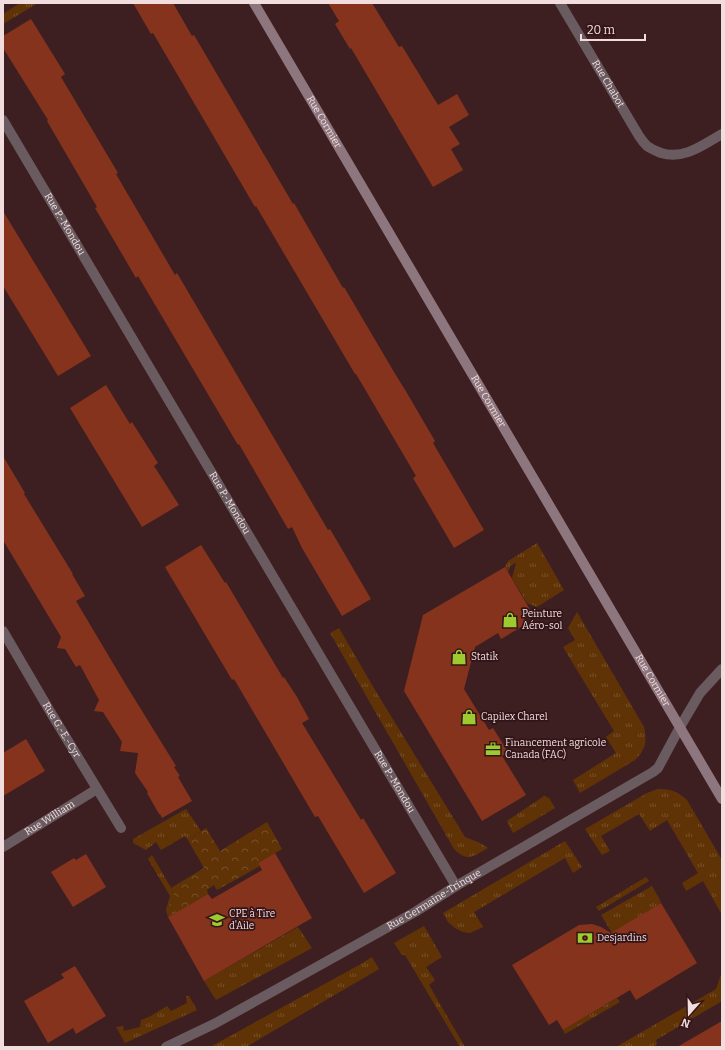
<svg xmlns="http://www.w3.org/2000/svg" width="725" height="1050" viewBox="0 0 725 1050" font-family="Bitter,serif">
  <style>
    .grass { fill: url(#grass-tufts) }
    .park { fill: url(#park-crowns) }
    .building { fill: #85331c }
    .lines { fill: none; stroke-linecap: round; stroke-linejoin: round }
    .street { stroke: #695b60; stroke-width: 10 }
    .secondary { stroke: #8e767f; stroke-width: 10 }
    .labels { text-anchor: middle; dominant-baseline: central; stroke-width: 3.5; stroke-linejoin: round; paint-order: stroke }
    .street-label { font-size: 10px; fill: #f2ddde; stroke: #321518 }
    .poi-label { font-size: 10px; fill: #f2ddde; stroke: #321518; text-anchor: start }
  </style>
  <defs>
    <pattern id="grass-tufts" width="24" height="20" patternUnits="userSpaceOnUse"><rect width="24" height="20" fill="#603306"/><path d="M3 7l-1-3M5 7V3M7 7l1-3M15 17l-1-3M17 17v-4M19 17l1-3" fill="none" stroke="#77502a"/></pattern>
    <pattern id="park-crowns" width="20" height="18" patternUnits="userSpaceOnUse"><rect width="20" height="18" fill="#603306"/><path d="M2 6a3 3 0 1 1 6 0M12 15a3 3 0 1 1 6 0" fill="none" stroke="#77502a"/></pattern>
  </defs>
  <rect width="100%" height="100%" fill="#3d1f21"/>
  <path class="grass" d="M 20,3 L 38,3 L 3,24 L 3,14 Z
    M 537,543 L 564,590 L 537,607 L 527,603 L 512,578 L 516,563 L 511,565 L 508,572 L 505,567 L 508,561 Z
    M 577,612 L 644,727 C 647,741 646,749 635,760 L 580,793 L 573,780 L 616,753 L 606,737 L 614,731 L 563,647 L 575,640 L 568,628 Z
    M 339,628 L 375,690 L 465,837 L 480,843 L 488,848 C 473,856 468,863 454,849 L 330,633 Z
    M 658,789 C 671,789 677,791 687,800 L 722,860 L 722,915 L 703,881 L 686,891 L 682,883 L 698,873 L 667,820 L 650,831 L 639,814 L 601,836 L 610,851 L 602,855 L 585,829 L 647,793 Z
    M 544,796 L 549,798 L 555,808 L 513,833 L 507,821 Z
    M 186,809 L 201,831 L 188,840 L 185,836 L 161,850 L 156,842 L 146,850 L 133,843 L 133,839 Z
    M 565,841 L 582,867 L 573,873 L 565,858 L 474,912 L 483,927 L 470,933 L 463,932 L 455,928 L 448,922 L 443,913 Z
    M 152,855 L 174,893 L 168,917 L 166,910 L 170,896 L 148,859 Z
    M 646,877 L 649,881 L 599,911 L 596,907 Z
    M 652,886 L 659,898 L 661,903 L 612,933 L 601,915 Z
    M 424,926 L 442,957 L 426,967 L 435,980 L 429,985 L 465,1047 L 460,1047 L 405,955 L 402,955 L 394,943 Z
    M 298,927 L 312,948 L 216,1000 L 204,981 Z
    M 372,957 L 379,969 L 246,1047 L 210,1047 L 359,965 Z
    M 722,972 L 722,1001 L 656,1040 L 657,1044 L 653,1047 L 616,1047 L 716,989 Z
    M 186,996 L 189,996 L 197,1010 L 125,1043 L 116,1027 L 123,1026 L 124,1031 L 140,1027 L 141,1020 L 149,1017 L 167,1006 L 171,1011 L 187,1003 Z
    M 617,998 L 620,1002 L 565,1034 L 563,1030 Z"/>
  <path class="park" d="M 267,822 L 282,849 L 258,863 L 260,866 L 217,890 L 214,885 L 207,890 L 208,894 L 168,917 L 174,893 L 171,888 L 204,868 L 188,840 L 206,828 L 220,851 Z"/>
  <path class="building" d="M 133,3 L 173,3 L 192,36 L 194,35 L 276,175 L 293,204 L 294,203 L 343,288 L 344,287 L 394,372 L 407,393 L 435,441 L 433,443 L 484,530 L 454,548 L 413,478 L 416,476 L 356,374 L 355,374 L 256,206 L 255,207 L 153,33 L 151,34 Z
    M 328,3 L 372,3 L 399,47 L 402,46 L 438,105 L 457,94 L 469,115 L 449,127 L 460,144 L 451,149 L 463,170 L 433,187 L 351,48 L 350,49 L 335,24 L 339,21 Z
    M 31,19 L 65,74 L 61,77 L 118,173 L 116,174 L 175,275 L 177,273 L 328,530 L 330,529 L 371,599 L 342,616 L 302,548 L 292,527 L 288,529 L 239,444 L 238,445 L 138,276 L 136,278 L 95,208 L 97,207 L 47,121 L 48,120 L 3,48 L 3,36 Z
    M 3,211 L 91,356 L 58,376 L 3,286 Z
    M 106,385 L 130,424 L 132,422 L 158,463 L 154,466 L 179,505 L 142,527 L 70,408 Z
    M 3,456 L 25,493 L 24,494 L 73,574 L 72,574 L 85,596 L 76,601 L 126,685 L 176,766 L 174,767 L 180,776 L 178,777 L 192,801 L 162,818 L 160,814 L 159,814 L 147,793 L 148,792 L 135,773 L 138,753 L 120,751 L 122,742 L 103,712 L 94,711 L 99,700 L 80,665 L 76,667 L 65,649 L 57,648 L 61,637 L 3,540 Z
    M 201,545 L 225,583 L 226,582 L 283,678 L 284,677 L 297,697 L 309,719 L 302,723 L 361,820 L 363,818 L 396,873 L 364,893 L 318,816 L 315,817 L 234,679 L 232,680 L 165,567 Z
    M 505,567 L 532,613 L 525,618 L 528,623 L 501,639 L 498,633 L 475,647 L 464,689 L 489,730 L 493,728 L 508,752 L 502,756 L 526,795 L 482,821 L 404,691 L 423,615 Z
    M 26,739 L 45,771 L 3,796 L 3,753 Z
    M 275,853 L 312,918 L 204,981 L 168,917 L 208,894 L 212,899 L 262,870 L 258,863 Z
    M 86,854 L 106,887 L 73,907 L 51,872 L 74,858 L 76,860 Z
    M 661,903 L 697,963 L 636,1000 L 630,990 L 563,1030 L 557,1020 L 549,1025 L 512,965 L 579,925 L 592,924 L 601,927 L 611,933 Z
    M 75,966 L 106,1016 L 76,1034 L 73,1028 L 48,1043 L 24,1001 L 64,978 L 61,974 Z
    M 722,1021 L 722,1047 L 677,1047 Z"/>
  <g class="lines">
    <g class="street">
      <path id="s1" d="M 560,3 L 639,136 C 641,139 644,143 647,146 C 651,149 656,151 661,153 C 684,160 703,145 722,134"/>
      <path id="s2" d="M 3,120 L 456,886"/>
      <path id="s3" d="M 3,631 L 51,713 L 121,828"/>
      <path id="s4" d="M 3,847 L 97,789"/>
      <path id="s5" d="M 166,1047 L 216,1023 L 331,959 L 415,912 L 456,886 L 653,772 L 658,768 L 680,727 L 700,693 L 722,669"/>
    </g>
    <path class="secondary" id="s6" d="M 254,3 L 722,799"/>
  </g>
  <defs>
    <g id="shop-bare" transform="scale(1.2)"><path d="M-5-2.5h2.3a2.7 3.5 0 0 1 5.4 0H5L5.5 6h-11ZM-1.5-2.5h3a1.5 2.3 0 0 0-3 0Z" fill="#9dca2f" stroke="#321518" stroke-width="2.5" paint-order="stroke"/></g>
    <g id="office-bare" transform="scale(1.2)"><path d="M-6-3h4V-5.5h4V-3h4V5H-6ZM-1-4.5V-3h2v-1.5ZM-6 0V1H6V0Z" fill="#9dca2f" stroke="#321518" stroke-width="2.5" paint-order="stroke"/></g>
    <g id="school-bare" transform="scale(1.2)"><path d="M0-5L7-2L0 1L-7-2ZM-4 1L0 2.5L4 1V4Q0 6-4 4Z" fill="#9dca2f" stroke="#321518" stroke-width="2.5" paint-order="stroke"/></g>
    <g id="bank-bare" transform="scale(1.2)"><path d="M-6-4H6V4H-6ZM0-2.3a2.3 2.3 0 1 0 0 4.6a2.3 2.3 0 1 0 0-4.6Z" fill="#9dca2f" stroke="#321518" stroke-width="2.5" paint-order="stroke"/></g>
  </defs>
  <g fill-rule="evenodd">
    <use href="#shop-bare" x="510" y="620"/>
    <use href="#shop-bare" x="459" y="657"/>
    <use href="#shop-bare" x="469" y="717"/>
    <use href="#office-bare" x="493" y="749"/>
    <use href="#school-bare" x="217" y="920"/>
    <use href="#bank-bare" x="585" y="938"/>
  </g>
  <g class="labels">
    <g class="street-label">
      <text stroke="none"><textPath href="#s1" startOffset="94">Rue Chabot</textPath></text>
      <text stroke="none"><textPath href="#s6" startOffset="138">Rue Cormier</textPath></text>
      <text stroke="none"><textPath href="#s2" startOffset="121">Rue P.-Mondou</textPath></text>
      <text stroke="none"><textPath href="#s6" startOffset="462">Rue Cormier</textPath></text>
      <text stroke="none"><textPath href="#s2" startOffset="445">Rue P.-Mondou</textPath></text>
      <text stroke="none"><textPath href="#s6" startOffset="786">Rue Cormier</textPath></text>
      <text stroke="none"><textPath href="#s3" startOffset="115">Rue G.-E.-Cyr</textPath></text>
      <text stroke="none"><textPath href="#s2" startOffset="769">Rue P.-Mondou</textPath></text>
      <text stroke="none"><textPath href="#s4" startOffset="55">Rue William</textPath></text>
      <text stroke="none"><textPath href="#s5" startOffset="306">Rue Germaine-Trinque</textPath></text>
    </g>
    <g class="poi-label">
      <text x="522" y="614">Peinture<tspan x="522" dy="12">Aéro-sol</tspan></text>
      <text x="471" y="657">Statik</text>
      <text x="481" y="717">Capilex Charel</text>
      <text x="505" y="743">Financement agricole<tspan x="505" dy="12">Canada (FAC)</tspan></text>
      <text x="229" y="914">CPE à Tire<tspan x="229" dy="12">d'Aile</tspan></text>
      <text x="597" y="938">Desjardins</text>
    </g>
  </g>
  <rect width="725" height="1050" fill="none" stroke="#f2ddde" stroke-width="8"/>
  <g transform="translate(689 1014) rotate(200)" stroke="#321518" stroke-width="3" paint-order="stroke">
  <path d="M0-3L7 15L0 10L-7 15Z" fill="#f2ddde"/>
  <text y="-6" font-size="11" font-weight="bold" text-anchor="middle" fill="#f2ddde">N</text>
  </g>
  <path d="M581 34v6h64v-6" fill="none" stroke="#f2ddde" stroke-width="2"/>
  <text x="587" y="34" font-size="12" fill="#f2ddde" stroke="#321518" stroke-width="3" paint-order="stroke">20 m</text>
</svg>
